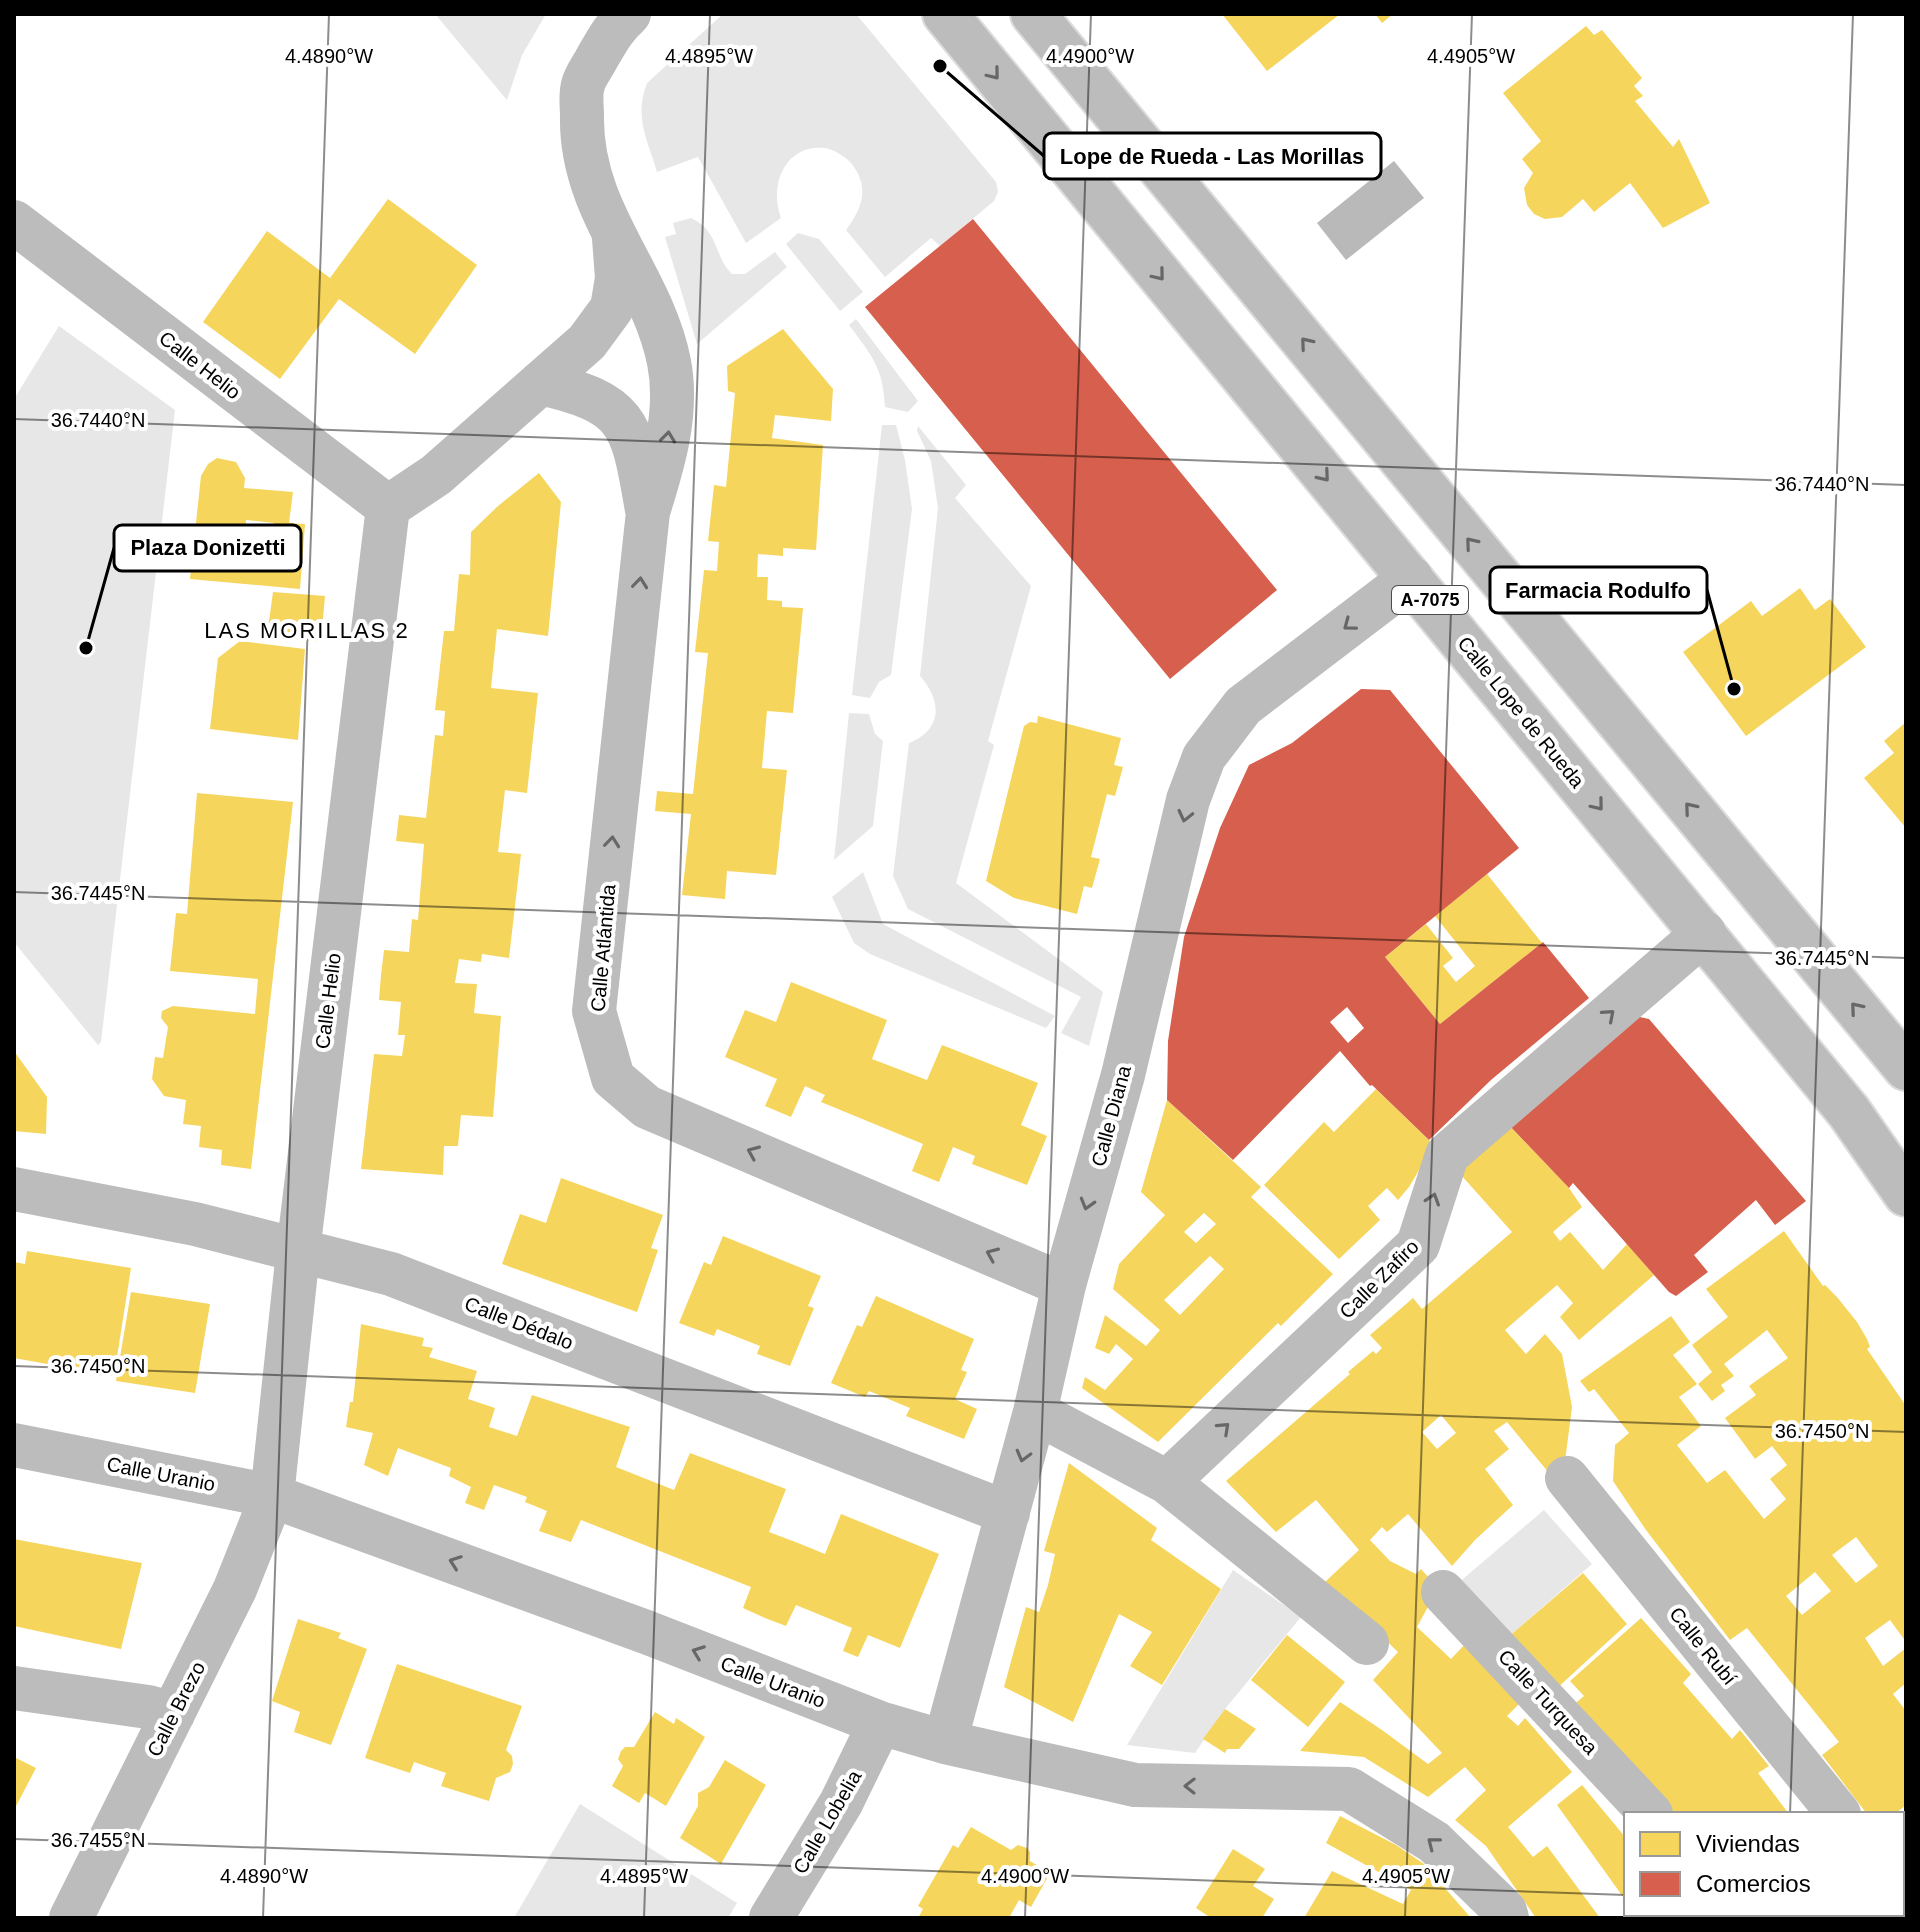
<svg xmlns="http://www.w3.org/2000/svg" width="1920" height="1932" viewBox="0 0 1920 1932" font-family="Arial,sans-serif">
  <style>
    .green { fill: #e7e7e7 }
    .water { fill: #b9b9b9 }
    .homes { fill: #f6d55c; fill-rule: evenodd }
    .shops { fill: #d6604d; fill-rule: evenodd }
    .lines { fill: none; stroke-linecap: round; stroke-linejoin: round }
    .primary-casing { stroke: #dbdbdb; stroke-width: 48 }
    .street { stroke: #bcbcbc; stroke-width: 44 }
    .primary { stroke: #bcbcbc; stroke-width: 44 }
    .oneway { stroke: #676767 }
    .ticks { fill: none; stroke: #000; stroke-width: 2; stroke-opacity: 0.45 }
    .labels { text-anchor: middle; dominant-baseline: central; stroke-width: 8; stroke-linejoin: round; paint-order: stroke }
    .shield { fill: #fff; stroke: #4c4c4c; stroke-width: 2 }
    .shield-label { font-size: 18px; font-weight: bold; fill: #000 }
    .street-label { font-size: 20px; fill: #000; stroke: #fff }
    .neighbourhood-label { font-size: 22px; letter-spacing: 2px; fill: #000; stroke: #fff }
    .ticks-label { font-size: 20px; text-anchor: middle; fill: #000; stroke: #fff; stroke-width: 8; stroke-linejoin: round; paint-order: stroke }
    .leader { fill: none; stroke: #000; stroke-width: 3 }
    .callout-dot { fill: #000; stroke: #fff; stroke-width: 3 }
    .callout { fill: #fff; stroke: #000; stroke-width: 3 }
    .callout-label { font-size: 22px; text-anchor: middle; font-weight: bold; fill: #000 }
  </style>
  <rect width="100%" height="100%" fill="#fff"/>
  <path class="green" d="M 435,14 L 546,14 L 522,55 L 507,100 Z
    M 723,14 L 856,14 L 996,182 L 998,192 L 994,201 L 940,246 L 931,238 L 885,277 L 846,230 C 863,207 870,187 851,163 C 846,157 833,149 825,148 C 784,144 769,186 781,218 L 746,243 L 698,157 L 657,172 C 647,138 634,118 647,83 Z
    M 691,218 C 720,232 713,255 732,274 L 745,274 L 775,252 L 787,267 L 697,344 L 665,237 L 676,234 L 673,223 Z
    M 798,233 L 819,239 L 863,292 L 840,311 L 786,244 Z
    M 856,319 L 918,401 L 908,412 L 885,407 C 883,367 872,356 849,325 Z
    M 59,326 L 175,410 L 101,1042 L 98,1045 L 14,942 L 14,399 Z
    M 882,425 L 896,425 L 905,460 L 912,509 L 891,675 L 879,682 L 870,698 L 852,695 Z
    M 918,426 L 966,485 L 955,498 L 1031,586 L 988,741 L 994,745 L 956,883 L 1103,992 L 1089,1046 L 1061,1033 L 1081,997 L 908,909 L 893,876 L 909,743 C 943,729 942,701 920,676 L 938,508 L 931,461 L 917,431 Z
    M 849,713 L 869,714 L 875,734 L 883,741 L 873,826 L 834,860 Z
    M 863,872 L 883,924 L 1055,1016 L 1046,1028 L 870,954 L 854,943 L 832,897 Z
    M 1544,1510 L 1592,1564 L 1507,1638 L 1457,1584 Z
    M 1233,1570 L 1301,1617 L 1225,1709 L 1195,1753 L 1127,1745 Z
    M 580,1804 L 737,1903 L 728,1918 L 514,1918 Z"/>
  <path class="water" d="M 1394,161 L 1424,198 L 1346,260 L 1317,223 Z"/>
  <path class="homes" d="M 1222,14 L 1340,14 L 1267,71 Z
    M 1375,14 L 1393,14 L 1382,23 Z
    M 1586,26 L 1594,35 L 1602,30 L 1642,78 L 1634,86 L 1643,96 L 1635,101 L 1673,147 L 1679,139 L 1710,203 L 1663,228 L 1630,183 L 1594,212 L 1583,199 L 1562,217 L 1545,219 L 1534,214 L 1527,205 L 1524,188 L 1533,173 L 1522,159 L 1541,141 L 1503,93 Z
    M 388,199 L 477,265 L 415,354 L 339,299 L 280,379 L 203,322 L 267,231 L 330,278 Z
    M 783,329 L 833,389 L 831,421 L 775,415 L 772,438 L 823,445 L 816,550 L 783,548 L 783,556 L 758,554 L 757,577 L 768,577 L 767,600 L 782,601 L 782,607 L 803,608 L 793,713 L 767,711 L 762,768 L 787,770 L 776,875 L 727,871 L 725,899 L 682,895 L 691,814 L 655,811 L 657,791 L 693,794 L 708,653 L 695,652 L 704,570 L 717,571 L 719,542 L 708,541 L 714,485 L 726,487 L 735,393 L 728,391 L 727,366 Z
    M 217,458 L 236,462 L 245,478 L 244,488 L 293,492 L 289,523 L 305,524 L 300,589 L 190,579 L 201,476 L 208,464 ZM 246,520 L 274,523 L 272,557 L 243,554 Z
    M 539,473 L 561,502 L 548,636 L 497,629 L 491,688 L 538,693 L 527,793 L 505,790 L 498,852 L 521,854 L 509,958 L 482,954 L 481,962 L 459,959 L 455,983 L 477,984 L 474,1013 L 501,1016 L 493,1117 L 461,1115 L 458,1146 L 444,1146 L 443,1175 L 361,1169 L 374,1054 L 402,1056 L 405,1035 L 398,1035 L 401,1002 L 379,1000 L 381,975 L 384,950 L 409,952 L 412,919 L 418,920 L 424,844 L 396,841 L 399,815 L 426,818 L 435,735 L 443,736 L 445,711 L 435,710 L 444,631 L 454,631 L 459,574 L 470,575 L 471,532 L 498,506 Z
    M 1800,588 L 1815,610 L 1830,599 L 1866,647 L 1746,736 L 1683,652 L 1751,601 L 1762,616 Z
    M 273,592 L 325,596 L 321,642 L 267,636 Z
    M 240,641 L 305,649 L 298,740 L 210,729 L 218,658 Z
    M 1038,716 L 1121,738 L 1114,765 L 1123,767 L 1115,796 L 1107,794 L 1091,857 L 1100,859 L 1092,888 L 1084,886 L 1077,914 L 1014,898 L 986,881 L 1024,726 L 1030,722 L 1037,723 Z
    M 1906,722 L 1906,828 L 1864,778 L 1894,753 L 1884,741 Z
    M 197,793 L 293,802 L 251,1169 L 221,1165 L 222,1150 L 199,1147 L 201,1126 L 183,1124 L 186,1100 L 164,1096 L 152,1079 L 155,1057 L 163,1058 L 168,1027 L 161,1018 L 162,1011 L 173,1006 L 255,1014 L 258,979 L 170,971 L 176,913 L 187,914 Z
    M 1487,874 L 1542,943 L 1440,1024 L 1385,957 L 1426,924 L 1453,958 L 1443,966 L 1456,982 L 1475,966 L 1435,916 Z
    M 791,982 L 887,1020 L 872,1059 L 927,1080 L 942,1045 L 1038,1083 L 1021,1125 L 1047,1136 L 1027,1185 L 972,1164 L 975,1156 L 953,1147 L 939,1182 L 912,1171 L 923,1144 L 821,1102 L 825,1095 L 805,1086 L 791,1117 L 765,1106 L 777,1079 L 725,1057 L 745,1010 L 776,1022 Z
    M 14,1051 L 47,1097 L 46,1134 L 14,1131 Z
    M 1376,1089 L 1434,1145 L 1409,1187 L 1398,1200 L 1387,1188 L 1368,1206 L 1380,1220 L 1339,1259 L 1264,1185 L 1324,1122 L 1334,1132 Z
    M 1167,1100 L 1261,1187 L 1251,1197 L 1333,1274 L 1281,1326 L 1278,1323 L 1158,1442 L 1082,1388 L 1085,1377 L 1105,1390 L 1133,1359 L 1116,1344 L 1109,1354 L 1095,1348 L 1105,1315 L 1146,1346 L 1160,1330 L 1113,1289 L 1119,1264 L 1165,1215 L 1141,1192 ZM 1204,1213 L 1216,1224 L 1196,1243 L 1184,1232 ZM 1210,1256 L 1224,1269 L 1180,1315 L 1164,1300 Z
    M 1508,1124 L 1569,1188 L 1582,1207 L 1553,1232 L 1560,1241 L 1570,1232 L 1603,1270 L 1627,1244 L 1654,1275 L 1579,1340 L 1560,1317 L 1573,1303 L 1557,1285 L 1505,1330 L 1526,1354 L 1545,1334 L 1562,1354 L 1572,1407 L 1565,1461 L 1549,1473 L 1507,1422 L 1494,1431 L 1509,1449 L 1485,1469 L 1513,1505 L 1475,1540 L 1452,1566 L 1408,1514 L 1387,1532 L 1382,1527 L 1370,1540 L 1390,1561 L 1416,1574 L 1421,1569 L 1438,1588 L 1417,1627 L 1451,1659 L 1468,1641 L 1526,1697 L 1507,1716 L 1518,1726 L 1525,1718 L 1572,1772 L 1508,1827 L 1533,1857 L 1547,1846 L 1600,1918 L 1536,1918 L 1486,1846 L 1455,1820 L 1486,1790 L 1465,1767 L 1428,1797 L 1364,1757 L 1300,1751 L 1340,1702 L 1382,1730 L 1428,1764 L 1442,1753 L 1373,1680 L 1398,1652 L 1325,1582 L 1359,1550 L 1316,1500 L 1276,1532 L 1226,1481 L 1350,1374 L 1348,1372 L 1373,1351 L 1376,1354 L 1382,1348 L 1370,1335 L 1390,1318 L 1413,1298 L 1422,1309 L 1512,1232 L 1461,1175 L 1462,1166 ZM 1441,1415 L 1456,1433 L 1437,1449 L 1422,1432 Z
    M 561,1178 L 663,1215 L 651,1248 L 658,1250 L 637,1312 L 502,1264 L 520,1214 L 546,1223 Z
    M 1784,1231 L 1823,1286 L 1825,1285 L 1837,1297 L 1857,1322 L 1867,1339 L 1870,1347 L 1867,1349 L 1906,1406 L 1906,1642 L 1890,1620 L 1865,1638 L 1883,1666 L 1906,1648 L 1906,1683 L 1893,1694 L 1906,1711 L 1906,1805 L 1895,1814 L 1867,1814 L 1822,1755 L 1839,1742 L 1747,1628 L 1730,1640 L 1646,1530 L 1613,1481 L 1615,1445 L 1629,1433 L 1594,1389 L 1589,1392 L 1580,1381 L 1671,1316 L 1690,1342 L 1673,1355 L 1697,1384 L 1679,1397 L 1701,1426 L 1677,1445 L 1707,1483 L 1725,1470 L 1764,1519 L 1786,1499 L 1770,1479 L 1787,1465 L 1772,1446 L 1755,1459 L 1725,1418 L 1756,1395 L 1749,1386 L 1788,1358 L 1767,1330 L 1724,1364 L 1734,1376 L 1721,1385 L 1725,1391 L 1712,1401 L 1698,1384 L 1712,1372 L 1692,1345 L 1728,1317 L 1706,1289 ZM 1856,1537 L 1878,1566 L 1856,1583 L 1832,1555 ZM 1815,1572 L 1831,1591 L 1802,1615 L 1786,1596 Z
    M 723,1236 L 821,1276 L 808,1306 L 814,1308 L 790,1366 L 757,1354 L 760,1346 L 717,1329 L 714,1336 L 679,1323 L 704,1262 L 711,1265 Z
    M 27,1251 L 131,1268 L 114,1376 L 14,1358 L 14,1262 L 25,1264 Z
    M 131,1292 L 210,1304 L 195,1393 L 116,1381 Z
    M 876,1296 L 974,1339 L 961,1370 L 967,1372 L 955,1399 L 977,1409 L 964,1439 L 906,1416 L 910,1408 L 869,1391 L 865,1397 L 831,1383 L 857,1325 L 862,1327 Z
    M 361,1324 L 424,1338 L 422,1346 L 433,1348 L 429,1357 L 477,1371 L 468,1399 L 495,1408 L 489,1427 L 517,1436 L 532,1395 L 630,1427 L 616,1467 L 674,1490 L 690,1453 L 786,1489 L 769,1532 L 798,1543 L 825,1554 L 841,1514 L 939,1554 L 900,1648 L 868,1635 L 858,1657 L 843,1651 L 852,1628 L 796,1605 L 786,1626 L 765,1618 L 743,1608 L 751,1587 L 581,1520 L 571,1542 L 539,1531 L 547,1511 L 525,1502 L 527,1497 L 494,1485 L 484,1510 L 465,1503 L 471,1487 L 449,1476 L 451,1468 L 398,1448 L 388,1476 L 364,1465 L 373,1433 L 346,1427 L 350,1402 L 353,1402 Z
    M 1069,1463 L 1157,1528 L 1151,1540 L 1221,1589 L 1162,1685 L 1130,1666 L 1152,1632 L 1119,1614 L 1073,1722 L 1004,1687 L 1026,1607 L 1039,1612 L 1048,1585 L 1055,1554 L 1044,1551 Z
    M 14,1539 L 142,1563 L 121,1649 L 14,1626 Z
    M 1583,1573 L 1627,1624 L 1555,1690 L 1507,1638 Z
    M 1641,1618 L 1691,1674 L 1683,1683 L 1732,1739 L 1740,1730 L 1769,1766 L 1758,1773 L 1789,1814 L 1667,1814 L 1571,1707 L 1584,1696 L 1570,1681 Z
    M 298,1619 L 341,1633 L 338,1638 L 367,1649 L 331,1745 L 294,1732 L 300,1712 L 272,1701 Z
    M 1287,1635 L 1345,1682 L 1308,1727 L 1251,1680 Z
    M 397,1664 L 522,1706 L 506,1750 L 512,1756 L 513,1764 L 510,1772 L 496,1778 L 489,1801 L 441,1786 L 446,1773 L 414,1762 L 410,1773 L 365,1758 Z
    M 1225,1709 L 1256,1729 L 1239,1749 L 1227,1749 L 1225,1753 L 1203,1739 Z
    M 655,1712 L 674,1724 L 676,1718 L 705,1737 L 666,1806 L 645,1793 L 639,1803 L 612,1786 L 623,1766 L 618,1759 L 621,1751 L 625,1747 L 634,1747 Z
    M 14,1757 L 36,1768 L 14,1810 Z
    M 725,1760 L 766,1785 L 721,1864 L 680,1838 L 698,1806 L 698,1793 L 709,1787 Z
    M 1582,1785 L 1626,1838 L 1626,1901 L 1557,1805 Z
    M 1340,1816 L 1396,1845 L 1424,1864 L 1471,1918 L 1304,1918 L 1332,1871 L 1403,1904 L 1411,1890 L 1326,1843 Z
    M 971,1827 L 1011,1850 L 1018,1845 L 1027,1848 L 1030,1852 L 1030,1861 L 1050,1873 L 1031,1907 L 1019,1900 L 1009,1918 L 918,1918 L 923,1909 L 918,1906 L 953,1845 L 958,1848 Z
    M 1233,1849 L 1265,1869 L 1253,1886 L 1274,1899 L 1262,1918 L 1207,1918 L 1208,1916 L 1196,1908 Z"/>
  <path class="shops" d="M 973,219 L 1277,590 L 1170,679 L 865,307 Z
    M 1361,689 L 1390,690 L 1519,848 L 1385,957 L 1440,1024 L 1543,942 L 1589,998 L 1491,1080 L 1429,1140 L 1372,1085 L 1370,1086 L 1340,1051 L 1233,1160 L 1167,1100 L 1168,1041 L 1184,937 L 1220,828 L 1249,765 L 1292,743 ZM 1347,1007 L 1364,1028 L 1348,1043 L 1330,1022 Z
    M 1635,1016 L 1649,1019 L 1806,1201 L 1775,1225 L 1756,1200 L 1694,1255 L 1708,1272 L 1676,1296 L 1669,1292 L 1573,1183 L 1569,1188 L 1508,1124 Z"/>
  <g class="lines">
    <g class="primary-casing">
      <path id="primary" d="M 945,14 L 1849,1112 L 1906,1194
        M 1033,14 L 1906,1068"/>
    </g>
    <path class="street" d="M 629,14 C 614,27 607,41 597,58 C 593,66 585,76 583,85 C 580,94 582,107 582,116 C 580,212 652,275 669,362 C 679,413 663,464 648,512 L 594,1011 L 613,1078 L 647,1107 L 1064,1285
      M 14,222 L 388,507
      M 540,383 C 631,403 632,424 647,510
      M 14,1189 L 195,1224 L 391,1274 L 1008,1513
      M 1035,1412 L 1167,1482 L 1367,1643
      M 14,1445 L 272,1496 L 646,1632 L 880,1723 L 945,1742 L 1135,1785 L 1349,1789 L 1434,1842 L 1505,1911 L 1507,1918
      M 1567,1478 L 1839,1814
      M 1167,1482 L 1418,1245 L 1447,1155 L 1704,933
      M 1443,1592 L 1651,1814
      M 14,1688 L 148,1707 L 173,1714
      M 945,1742 L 1035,1412 L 1064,1285 L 1123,1075 L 1188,800 L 1204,757 L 1243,706 L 1411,578
      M 1902,1855 L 1906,1851
      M 1708,1914 L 1709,1918
      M 1899,1914 L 1900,1918
      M 71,1918 L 235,1589 L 272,1496 L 298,1252 L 388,507 L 436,475 L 587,342 L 612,308 L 617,278 L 614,238
      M 771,1918 L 841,1803 L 880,1723
      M 1850,1918 L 1853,1914"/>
    <use href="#primary" class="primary"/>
  </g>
  <defs><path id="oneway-chevron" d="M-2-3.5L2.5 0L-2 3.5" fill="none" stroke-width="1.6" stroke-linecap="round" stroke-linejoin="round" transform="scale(2)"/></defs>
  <g class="oneway">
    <use href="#oneway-chevron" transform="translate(994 74) rotate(51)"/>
    <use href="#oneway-chevron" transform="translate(1159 275) rotate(51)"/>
    <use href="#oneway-chevron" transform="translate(1306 343) rotate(-130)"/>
    <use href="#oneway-chevron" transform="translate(668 437) rotate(-83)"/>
    <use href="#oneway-chevron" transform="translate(1324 476) rotate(50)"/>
    <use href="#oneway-chevron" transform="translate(1471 543) rotate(-130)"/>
    <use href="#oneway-chevron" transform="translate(640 583) rotate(-84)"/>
    <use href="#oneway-chevron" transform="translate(1349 625) rotate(143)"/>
    <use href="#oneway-chevron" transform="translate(1598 805) rotate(51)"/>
    <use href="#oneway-chevron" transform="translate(1690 808) rotate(-130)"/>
    <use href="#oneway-chevron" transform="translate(1185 816) rotate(103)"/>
    <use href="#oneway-chevron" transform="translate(612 842) rotate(-84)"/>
    <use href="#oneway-chevron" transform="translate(1856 1008) rotate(-130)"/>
    <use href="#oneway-chevron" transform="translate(1609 1015) rotate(-41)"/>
    <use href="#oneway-chevron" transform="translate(753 1152) rotate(-157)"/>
    <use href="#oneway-chevron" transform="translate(1433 1199) rotate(-72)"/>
    <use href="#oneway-chevron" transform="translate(1087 1204) rotate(106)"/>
    <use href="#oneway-chevron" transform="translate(992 1254) rotate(-157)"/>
    <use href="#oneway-chevron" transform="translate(1224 1428) rotate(-43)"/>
    <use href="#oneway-chevron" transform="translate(1023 1456) rotate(105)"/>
    <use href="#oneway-chevron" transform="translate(455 1562) rotate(-160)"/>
    <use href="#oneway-chevron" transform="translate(698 1652) rotate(-159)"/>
    <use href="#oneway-chevron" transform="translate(1190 1786) rotate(-179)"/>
    <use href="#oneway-chevron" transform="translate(1433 1843) rotate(-142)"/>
  </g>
  <path class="ticks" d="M 14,419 L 1906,485M 14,892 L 1906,958M 14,1366 L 1906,1432M 1790,1814 L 1853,14M 14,1839 L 1626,1895M 1902,1905 L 1906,1905M 263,1918 L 329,14M 644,1918 L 710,14M 1025,1918 L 1091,14M 1405,1918 L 1472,14M 1786,1918 L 1786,1914"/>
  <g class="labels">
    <rect class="shield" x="1392" y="586" width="76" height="28" rx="6"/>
    <g class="shield-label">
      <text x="1430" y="600">A-7075</text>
    </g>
    <g class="street-label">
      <text transform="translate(200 365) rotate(38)">Calle Helio</text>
      <text transform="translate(1521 712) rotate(51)">Calle Lope de Rueda</text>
      <text transform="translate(603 948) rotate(-85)">Calle Atlántida</text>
      <text transform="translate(328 1001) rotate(-83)">Calle Helio</text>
      <text transform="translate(1111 1116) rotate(-75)">Calle Diana</text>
      <text transform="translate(1379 1279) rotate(-45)">Calle Zafiro</text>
      <text transform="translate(519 1323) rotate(21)">Calle Dédalo</text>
      <text transform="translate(161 1474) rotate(11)">Calle Uranio</text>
      <text transform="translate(1703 1646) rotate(51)">Calle Rubí</text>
      <text transform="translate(773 1682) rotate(21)">Calle Uranio</text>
      <text transform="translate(1548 1702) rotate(47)">Calle Turquesa</text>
      <text transform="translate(176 1709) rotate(-63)">Calle Brezo</text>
      <text transform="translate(827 1822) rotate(-60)">Calle Lobelia</text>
    </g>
    <g class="neighbourhood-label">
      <text x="307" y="630">LAS MORILLAS 2</text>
    </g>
  </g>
  <g class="ticks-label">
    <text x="329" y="63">4.4890°W</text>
    <text x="709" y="63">4.4895°W</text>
    <text x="1090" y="63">4.4900°W</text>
    <text x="1471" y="63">4.4905°W</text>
    <text x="98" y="427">36.7440°N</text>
    <text x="1822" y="491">36.7440°N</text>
    <text x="98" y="900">36.7445°N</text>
    <text x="1822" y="965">36.7445°N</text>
    <text x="98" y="1373">36.7450°N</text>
    <text x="1822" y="1438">36.7450°N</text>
    <text x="98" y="1847">36.7455°N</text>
    <text x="264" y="1883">4.4890°W</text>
    <text x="644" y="1883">4.4895°W</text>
    <text x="1025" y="1883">4.4900°W</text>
    <text x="1406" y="1883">4.4905°W</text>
  </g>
  <path class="leader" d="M940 66L1044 156M86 648L114 548M1734 689L1707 590"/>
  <g class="callout-dot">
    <circle cx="940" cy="66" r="8"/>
    <circle cx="86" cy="648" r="8"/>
    <circle cx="1734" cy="689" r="8"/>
  </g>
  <g class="callout">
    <rect x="1044" y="133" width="337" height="46" rx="8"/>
    <rect x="114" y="525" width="187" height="46" rx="8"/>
    <rect x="1490" y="567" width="217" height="46" rx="8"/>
  </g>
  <g class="callout-label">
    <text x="1212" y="164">Lope de Rueda - Las Morillas</text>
    <text x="208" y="555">Plaza Donizetti</text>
    <text x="1598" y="598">Farmacia Rodulfo</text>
  </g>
  <rect width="1920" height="1932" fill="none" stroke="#000000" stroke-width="32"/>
  <rect x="1624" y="1812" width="280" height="104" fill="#ffffff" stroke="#999999" stroke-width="2"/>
  <rect x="1640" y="1832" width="40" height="24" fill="#f6d55c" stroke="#999999" stroke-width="2"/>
  <text x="1696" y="1852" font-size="24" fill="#000000">Viviendas</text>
  <rect x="1640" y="1872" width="40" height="24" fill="#d6604d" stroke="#999999" stroke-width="2"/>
  <text x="1696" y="1892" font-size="24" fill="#000000">Comercios</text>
</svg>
